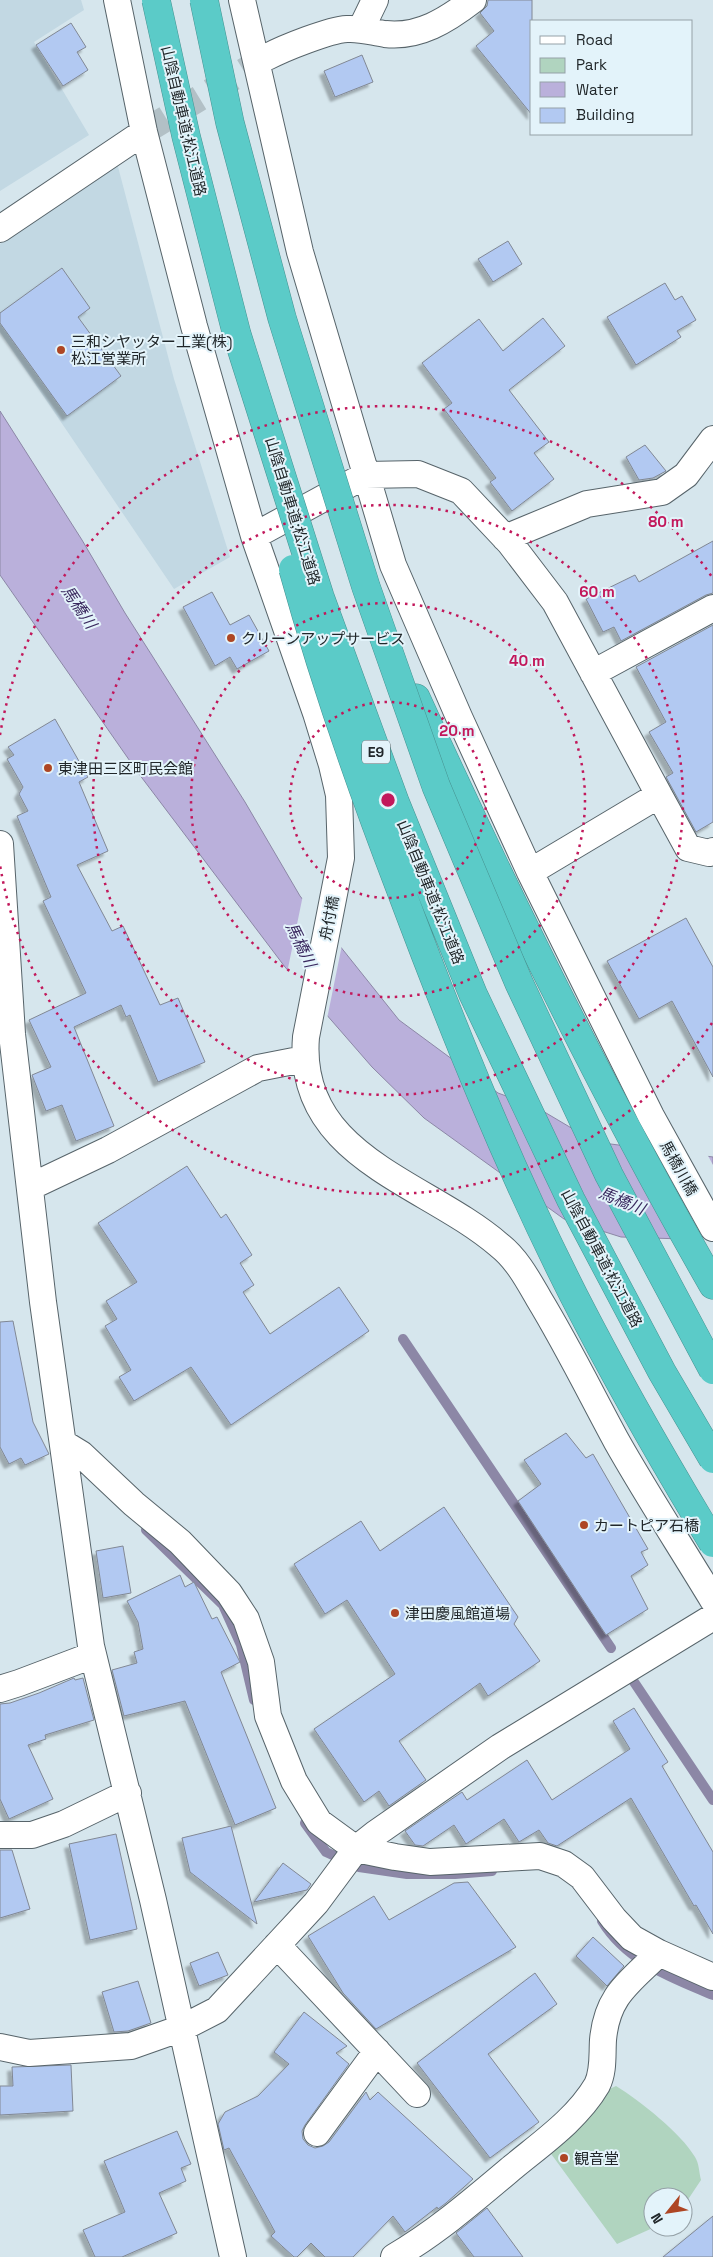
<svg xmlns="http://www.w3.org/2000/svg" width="713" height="2257" viewBox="0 0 713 2257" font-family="'Space Grotesk','Noto Sans JP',sans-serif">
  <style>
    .built { fill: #c2d8e3 }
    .green { fill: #b0d4bf }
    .water { fill: #bab0db; stroke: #8c87a6 }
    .pier { fill: #d6e6ed }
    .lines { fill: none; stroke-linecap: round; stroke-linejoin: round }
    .stream { stroke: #8c87a6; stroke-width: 10 }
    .building { fill: #b2c9f2; stroke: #818894; filter: url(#shadow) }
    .street-tunnel { stroke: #b2c0c6; stroke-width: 26; stroke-dasharray: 26 13; stroke-linecap: butt }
    .street-casing { stroke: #57646a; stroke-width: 28 }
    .highway-casing { stroke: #479291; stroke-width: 29 }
    .street { stroke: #fff; stroke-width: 26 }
    .highway { stroke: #5bcbc8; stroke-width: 28 }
    .highway-bridge-casing { stroke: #479291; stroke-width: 29; stroke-linecap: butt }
    .highway-bridge { stroke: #5bcbc8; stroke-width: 28 }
    .ring { fill: none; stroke: #c2185b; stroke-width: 2.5; stroke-dasharray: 2.5 5 }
    .poi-dot { fill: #ae4624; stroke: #e3f3fa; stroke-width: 2 }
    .labels { text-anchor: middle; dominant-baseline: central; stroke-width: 4; stroke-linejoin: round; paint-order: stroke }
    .shield { fill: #e3f3fa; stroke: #5b6468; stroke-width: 1 }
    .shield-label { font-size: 14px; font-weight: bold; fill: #21272a }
    .street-label { font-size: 15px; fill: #21272a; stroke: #e3f3fa }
    .poi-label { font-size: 15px; fill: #21272a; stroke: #e3f3fa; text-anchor: start }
    .water-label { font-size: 16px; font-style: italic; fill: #3a295f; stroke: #e3f3fa }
    .centre { fill: #c2185b; stroke: #e3f3fa; stroke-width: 2.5 }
    .ring-label { font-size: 15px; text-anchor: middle; font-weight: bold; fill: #c2185b; stroke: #e3f3fa; stroke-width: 4; stroke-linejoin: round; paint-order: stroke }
  </style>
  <defs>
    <filter id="shadow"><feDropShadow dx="-4.5" dy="4.5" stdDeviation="1" flood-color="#0004"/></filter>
  </defs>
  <rect width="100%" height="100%" fill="#d6e6ed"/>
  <path class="built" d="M 0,0 L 81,0 L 84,10 L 34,42 L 89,135 L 0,191 Z
    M 117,163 L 174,379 L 230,557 L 174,589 L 0,332 L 0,244 Z"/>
  <path class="green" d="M 616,2086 C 640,2101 681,2133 695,2157 C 699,2163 699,2172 701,2180 L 683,2207 L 683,2197 L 653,2197 L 653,2227 L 655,2227 L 617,2244 L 549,2151 L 605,2091 Z"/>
  <path class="water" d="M 0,411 L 82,540 L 125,613 L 245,802 L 300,896 L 399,1020 L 498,1093 L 536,1107 L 595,1142 L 713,1157 L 713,1240 L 621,1237 L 564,1219 L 424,1118 L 372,1067 L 285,967 L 139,774 L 0,575 Z"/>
  <path class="pier" d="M 303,895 L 342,945 L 327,1019 L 287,973 Z
    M 649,1146 L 706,1152 L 713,1165 L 713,1243 L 701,1242 Z"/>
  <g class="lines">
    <path class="stream" d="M 403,1339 L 611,1648
      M 146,1530 L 223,1605 L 241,1645 L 254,1700
      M 632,1679 L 713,1800
      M 305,1823 L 326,1852 L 359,1867 L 407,1874 L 455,1874 L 492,1871
      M 602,1921 C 627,1962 671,1977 713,1995"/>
  </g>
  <path class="building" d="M 488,0 L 532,0 L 532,115 L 476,46 L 494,31 L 480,13 L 487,6 Z
    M 71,23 L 86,47 L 77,52 L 88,70 L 63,86 L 36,45 Z
    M 362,55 L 373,82 L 335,97 L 324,71 Z
    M 508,241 L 522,264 L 493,282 L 478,259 Z
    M 62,268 L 90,308 L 78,317 L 121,376 L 67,416 L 0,323 L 0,313 Z
    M 665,283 L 675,300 L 682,296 L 696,320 L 677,331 L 681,337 L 636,365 L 607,317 Z
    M 543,318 L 565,346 L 509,390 L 549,442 L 534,453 L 554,479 L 512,511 L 490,482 L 496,478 L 444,409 L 452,403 L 422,363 L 479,319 L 503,351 Z
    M 645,445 L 666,471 L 653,478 L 639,480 L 626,457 Z
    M 713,541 L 713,593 L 706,595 L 621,641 L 614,627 L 603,632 L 586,599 L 635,575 L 639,582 Z
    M 212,592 L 230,625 L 249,615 L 269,651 L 237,669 L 230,657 L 215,666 L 183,607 Z
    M 713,625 L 713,822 L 696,832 L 666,777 L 673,773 L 649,732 L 666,722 L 636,667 Z
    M 55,719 L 88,777 L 79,782 L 108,851 L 77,865 L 112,931 L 123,926 L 160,1005 L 178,998 L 205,1062 L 158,1082 L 130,1015 L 126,1017 L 121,1005 L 74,1027 L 114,1126 L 76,1141 L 62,1105 L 46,1111 L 32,1075 L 51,1067 L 29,1020 L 86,993 L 43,901 L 51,897 L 17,816 L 28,811 L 19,794 L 23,787 L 7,759 L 14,755 L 8,747 Z
    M 686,918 L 713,967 L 713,1077 L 672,1001 L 639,1019 L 607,961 Z
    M 187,1166 L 221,1218 L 226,1214 L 252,1255 L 240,1263 L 254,1285 L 243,1292 L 270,1334 L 339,1287 L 369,1331 L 231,1425 L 191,1367 L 134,1401 L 119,1377 L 131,1370 L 105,1326 L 117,1319 L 106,1301 L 137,1282 L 98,1223 Z
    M 13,1321 L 33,1422 L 49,1454 L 25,1465 L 21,1458 L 9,1464 L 0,1447 L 0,1322 Z
    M 566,1433 L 586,1458 L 593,1454 L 648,1549 L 641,1552 L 648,1565 L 631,1576 L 648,1609 L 606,1635 L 518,1501 L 541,1484 L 524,1460 Z
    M 444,1507 L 518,1617 L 514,1624 L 540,1661 L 488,1696 L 480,1683 L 399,1741 L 426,1780 L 389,1806 L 379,1791 L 364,1802 L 314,1729 L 395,1674 L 347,1600 L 325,1614 L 294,1564 L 361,1521 L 380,1551 Z
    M 123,1546 L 131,1593 L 103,1598 L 96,1551 Z
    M 180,1575 L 185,1587 L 194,1582 L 212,1619 L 217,1617 L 240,1662 L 221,1672 L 276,1808 L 235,1825 L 185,1701 L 124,1716 L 112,1670 L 137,1663 L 134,1652 L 143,1649 L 138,1622 L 127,1601 Z
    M 74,1678 L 75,1680 L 83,1678 L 94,1720 L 45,1735 L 46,1739 L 28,1745 L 53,1799 L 9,1819 L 0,1799 L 0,1704 L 10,1703 L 39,1693 Z
    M 634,1708 L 668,1762 L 662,1766 L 713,1852 L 713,1934 L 696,1905 L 694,1906 L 631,1798 L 557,1846 L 548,1843 L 539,1830 L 519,1842 L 504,1819 L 466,1844 L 454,1825 L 423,1846 L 415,1845 L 405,1831 L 462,1792 L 467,1800 L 527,1760 L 552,1800 L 630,1749 L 613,1721 Z
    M 231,1826 L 257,1924 L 190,1872 L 182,1838 Z
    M 116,1834 L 137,1929 L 90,1940 L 69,1844 Z
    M 0,1850 L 12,1850 L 30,1909 L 0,1918 Z
    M 283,1863 L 311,1884 L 307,1890 L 254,1902 Z
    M 468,1882 L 516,1947 L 376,2029 L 343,1993 L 308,1936 L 374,1896 L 389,1920 L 454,1883 Z
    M 593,1937 L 624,1966 L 607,1986 L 576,1956 Z
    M 218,1952 L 228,1975 L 199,1986 L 190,1963 Z
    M 535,1973 L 557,2004 L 488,2054 L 539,2122 L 490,2158 L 417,2063 Z
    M 138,1981 L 151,2023 L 128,2031 L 114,2032 L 102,1992 Z
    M 304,2012 L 347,2046 L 336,2053 L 349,2064 L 305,2125 L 302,2131 L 303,2139 L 308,2145 L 315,2148 L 323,2146 L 329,2142 L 366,2092 L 370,2100 L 378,2092 L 473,2179 L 446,2203 L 438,2209 L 437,2207 L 405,2232 L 393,2216 L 353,2257 L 325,2257 L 311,2243 L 297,2257 L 294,2257 L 271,2236 L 275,2232 L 229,2148 L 224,2150 L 218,2124 L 225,2112 L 258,2096 L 289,2064 L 274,2052 Z
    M 71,2065 L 73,2111 L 0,2115 L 0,2086 L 13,2086 L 12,2067 Z
    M 177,2131 L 191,2164 L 181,2168 L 186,2181 L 159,2193 L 177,2233 L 122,2257 L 95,2257 L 83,2230 L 125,2212 L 104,2161 Z
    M 487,2208 L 523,2257 L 474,2257 L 456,2233 Z
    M 713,2216 L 713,2257 L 663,2257 Z"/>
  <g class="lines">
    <path class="street-tunnel" d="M 144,132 L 267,57"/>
    <g class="street-casing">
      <path id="street" d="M 117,0 L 144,132 L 194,326 L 254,536 L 316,713 L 332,765 L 339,795 L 341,858 L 306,1037 C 296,1157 426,1182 499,1245 C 517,1259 528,1280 539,1299 C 567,1345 591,1394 617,1442 C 647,1495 681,1547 713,1600
        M 242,0 L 300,252 L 393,565 L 459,717 L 530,872 L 651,1116 L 713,1228
        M 361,29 L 375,0
        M 267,57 C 284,48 329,30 347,29 C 360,28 372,32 385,34 C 419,38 447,20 473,0
        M 0,229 L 144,132
        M 254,536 L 366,475 L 418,474 L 461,491 L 510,543 L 555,602 L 659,795 L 530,872
        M 505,538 L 587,504 L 662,492 L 686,475 L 713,439
        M 593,673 L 713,608
        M 659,795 L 688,848 L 709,853 L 713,851
        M 0,844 L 12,1034 L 43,1302 L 91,1646 L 153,1900 L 233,2257
        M 30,1187 L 108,1150 L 258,1068 L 304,1059
        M 63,1443 L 81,1454 L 134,1504 L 180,1542 L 229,1593 L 246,1619 L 261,1662 L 268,1716 L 294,1781 L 319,1822 L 356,1849 L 395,1857 L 430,1862 L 540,1856 L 564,1864 L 582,1877 L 614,1919 L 632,1938 L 659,1953 L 713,1977
        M 0,1689 L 19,1683 L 93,1655
        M 0,1835 L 32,1835 L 64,1824 L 128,1793
        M 277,1945 L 417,2094
        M 0,2047 L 29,2053 L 131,2046 L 182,2028 L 217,2010 L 316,1903 L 356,1849 L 375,1834 L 500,1747 L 713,1617
        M 317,2133 L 377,2051
        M 394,2257 C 437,2232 475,2199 513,2167 C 542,2143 577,2119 597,2085 C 604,2071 602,2055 603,2040 C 607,1995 629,1983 659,1953"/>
    </g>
    <g class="highway-casing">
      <path id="highway" d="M 416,698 C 507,897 604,1095 713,1285"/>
    </g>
    <use href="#street" class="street"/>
    <use href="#highway" class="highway"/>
    <g class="highway-bridge-casing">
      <path id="highway-bridge" d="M 156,0 L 186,136 L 237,335 L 320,597 L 395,802 L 473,994 L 571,1200 L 662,1372 L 713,1459
        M 204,0 L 230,123 L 282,318 L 366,587 L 436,786 L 519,983 L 609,1175 L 713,1370
        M 293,569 C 323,677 360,784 400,888 C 452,1027 507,1164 574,1296 C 617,1380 664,1462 713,1543"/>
    </g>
    <use href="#highway-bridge" class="highway-bridge"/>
  </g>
  <g class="ring">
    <circle cx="388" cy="800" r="98"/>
    <circle cx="388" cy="800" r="197"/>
    <circle cx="388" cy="800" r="295"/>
    <path d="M712 1023A393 393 0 0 1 0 865M0 735A393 393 0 0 1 712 577"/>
  </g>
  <g class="poi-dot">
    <circle cx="61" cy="350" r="5"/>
    <circle cx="231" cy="638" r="5"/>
    <circle cx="48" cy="768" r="5"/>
    <circle cx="584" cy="1525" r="5"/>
    <circle cx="395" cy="1613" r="5"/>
    <circle cx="564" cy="2158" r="5"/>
  </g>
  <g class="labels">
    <rect class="shield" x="362" y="740.5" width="28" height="23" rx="4"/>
    <g class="shield-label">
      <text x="376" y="752">E9</text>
    </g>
    <g class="street-label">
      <text transform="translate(184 121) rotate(77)">山陰自動車道;松江道路</text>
      <text transform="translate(293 511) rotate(73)">山陰自動車道;松江道路</text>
      <text transform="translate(431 892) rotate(68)">山陰自動車道;松江道路</text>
      <text transform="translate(329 918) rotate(-79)">舟付橋</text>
      <text transform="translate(679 1168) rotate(61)">馬橋川橋</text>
      <text transform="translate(602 1258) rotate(62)">山陰自動車道;松江道路</text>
    </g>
    <g class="poi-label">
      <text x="71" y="341">三和シヤッター工業(株)<tspan x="71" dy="17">松江営業所</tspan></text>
      <text x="241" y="638">クリーンアップサービス</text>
      <text x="58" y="768">東津田三区町民会館</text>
      <text x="594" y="1525">カートピア石橋</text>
      <text x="405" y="1613">津田慶風館道場</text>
      <text x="574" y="2158">観音堂</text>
    </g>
    <g class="water-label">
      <text transform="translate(79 607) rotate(56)">馬橋川</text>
      <text transform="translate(301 945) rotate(64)">馬橋川</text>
      <text transform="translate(622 1201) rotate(22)">馬橋川</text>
    </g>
  </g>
  <circle cx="388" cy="800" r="8" class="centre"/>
  <g class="ring-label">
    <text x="666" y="527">80 m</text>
    <text x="597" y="597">60 m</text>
    <text x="527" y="666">40 m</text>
    <text x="457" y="736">20 m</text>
  </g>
  <rect x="530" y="20" width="162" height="115" fill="#e3f3fa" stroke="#95a1a7"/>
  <rect x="540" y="36" width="25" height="8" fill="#ffffff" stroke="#95a1a7"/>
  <text x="576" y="45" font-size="15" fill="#21272a">Road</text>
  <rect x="540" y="58" width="25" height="15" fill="#b0d4bf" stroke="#95a1a7"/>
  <text x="576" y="70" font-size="15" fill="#21272a">Park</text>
  <rect x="540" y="82" width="25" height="15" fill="#bab0db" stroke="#95a1a7"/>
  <text x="576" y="95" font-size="15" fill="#21272a">Water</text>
  <rect x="540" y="108" width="25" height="15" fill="#b2c9f2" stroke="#95a1a7"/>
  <text x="576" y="120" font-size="15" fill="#21272a">Building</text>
  <g transform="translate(668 2212) rotate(240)"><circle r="24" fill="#e3f3fa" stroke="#95a1a7"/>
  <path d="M0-4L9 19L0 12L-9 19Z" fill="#ae4624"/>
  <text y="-8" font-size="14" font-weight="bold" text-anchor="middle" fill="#21272a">N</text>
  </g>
</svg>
